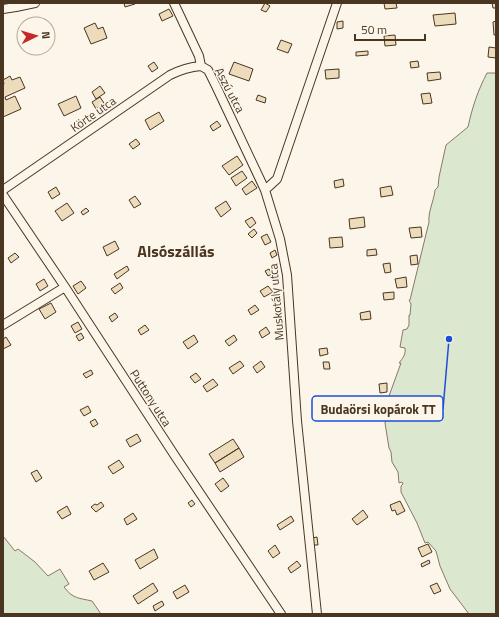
<svg xmlns="http://www.w3.org/2000/svg" width="499" height="617" viewBox="0 0 499 617" font-family="'Titillium Web',sans-serif">
  <style>
    .green { fill: #dce7d0; stroke: #887966 }
    .building { fill: #ecdcbc; stroke: #4a3520 }
    .lines { fill: none; stroke-linecap: round; stroke-linejoin: round }
    .minor-casing { stroke: #4a3520; stroke-width: 10 }
    .minor { stroke: #fbf6e9; stroke-width: 8 }
    .labels { text-anchor: middle; dominant-baseline: central; stroke-width: 3; stroke-linejoin: round; paint-order: stroke }
    .street-label { font-size: 12px; fill: #4a3520; stroke: #fbf6e9 }
    .district-label { font-size: 16px; font-weight: bold; fill: #4a3520; stroke: #fbf6e9 }
    .leader { fill: none; stroke: #1d4ed8; stroke-width: 1.5 }
    .callout-dot { fill: #1d4ed8; stroke: #fbf6e9; stroke-width: 1.5 }
    .callout { fill: #fbf6e9; stroke: #1d4ed8; stroke-width: 1.5 }
    .callout-label { font-size: 13px; text-anchor: middle; font-weight: bold; fill: #4a3520 }
  </style>
  <rect width="100%" height="100%" fill="#fbf6e9"/>
  <path class="green" d="M 487,73 L 496,73 L 496,614 L 469,614 L 450,589 L 440,566 L 436,551 L 428,542 L 425,543 L 417,523 L 401,492 L 401,486 L 403,484 L 402,482 L 399,483 L 398,472 L 392,462 L 391,452 L 389,448 L 385,423 L 386,418 L 385,407 L 401,363 L 399,363 C 403,358 406,354 405,348 L 400,347 L 403,330 L 407,329 L 409,325 L 409,315 L 410,315 L 411,304 L 409,300 L 410,300 L 429,222 C 428,211 434,201 435,190 L 438,187 L 439,177 L 446,145 L 468,127 C 472,108 478,90 487,73 Z
    M 3,536 L 15,551 L 18,549 L 35,562 L 48,576 L 60,569 L 69,584 L 64,587 C 73,599 79,598 92,601 L 101,614 L 3,614 Z"/>
  <path class="building" d="M 124,3 L 135,3 L 135,4 L 125,7 Z
    M 265,3 L 270,6 L 266,12 L 261,10 Z
    M 384,3 L 396,3 L 397,8 L 385,9 Z
    M 492,3 L 496,3 L 496,8 L 493,8 Z
    M 169,9 L 173,16 L 162,21 L 159,14 Z
    M 455,13 L 456,24 L 435,26 L 433,15 Z
    M 343,21 L 343,28 L 337,29 L 337,22 Z
    M 496,21 L 496,35 L 494,35 L 493,22 Z
    M 95,23 L 98,29 L 103,27 L 107,38 L 91,44 L 84,28 Z
    M 395,35 L 396,45 L 385,46 L 384,36 Z
    M 281,40 L 292,44 L 288,53 L 277,49 Z
    M 489,47 L 496,48 L 496,58 L 488,57 Z
    M 368,51 L 368,55 L 356,56 L 356,52 Z
    M 418,61 L 419,67 L 411,68 L 410,62 Z
    M 154,62 L 158,68 L 152,72 L 148,66 Z
    M 234,62 L 253,69 L 249,81 L 229,74 Z
    M 339,69 L 339,78 L 326,79 L 325,70 Z
    M 440,72 L 441,79 L 428,81 L 427,73 Z
    M 10,76 L 12,80 L 20,77 L 25,88 L 5,97 L 6,100 L 15,96 L 21,109 L 3,117 L 3,84 L 4,84 L 3,80 Z
    M 100,86 L 105,93 L 96,99 L 92,92 Z
    M 430,93 L 432,103 L 423,104 L 421,94 Z
    M 258,95 L 266,98 L 265,103 L 256,100 Z
    M 76,96 L 81,108 L 64,116 L 58,104 Z
    M 100,97 L 104,103 L 96,109 L 92,102 Z
    M 159,112 L 164,121 L 150,130 L 145,120 Z
    M 217,121 L 221,126 L 213,131 L 210,126 Z
    M 136,139 L 140,144 L 133,149 L 129,144 Z
    M 237,156 L 243,165 L 229,175 L 222,166 Z
    M 242,171 L 247,178 L 236,186 L 231,178 Z
    M 343,179 L 344,186 L 335,188 L 334,181 Z
    M 252,181 L 257,188 L 246,195 L 242,189 Z
    M 391,186 L 393,195 L 381,197 L 380,188 Z
    M 56,187 L 60,194 L 52,199 L 48,192 Z
    M 135,196 L 141,204 L 134,208 L 129,200 Z
    M 226,201 L 231,209 L 221,217 L 215,208 Z
    M 67,203 L 74,213 L 62,221 L 55,211 Z
    M 86,208 L 89,211 L 83,215 L 81,212 Z
    M 252,217 L 256,223 L 250,228 L 245,221 Z
    M 364,217 L 365,227 L 350,229 L 349,219 Z
    M 421,227 L 422,237 L 411,238 L 409,228 Z
    M 254,229 L 257,233 L 252,238 L 248,234 Z
    M 267,234 L 271,242 L 265,245 L 261,237 Z
    M 342,237 L 343,247 L 330,248 L 329,238 Z
    M 115,241 L 119,249 L 107,256 L 103,247 Z
    M 376,249 L 377,255 L 367,256 L 367,250 Z
    M 275,250 L 277,255 L 272,258 L 270,253 Z
    M 15,253 L 19,257 L 11,263 L 8,258 Z
    M 417,255 L 418,264 L 411,265 L 410,256 Z
    M 390,263 L 391,272 L 385,273 L 383,264 Z
    M 127,266 L 129,270 L 117,279 L 114,274 Z
    M 269,269 L 272,274 L 268,276 L 265,271 Z
    M 406,277 L 407,287 L 397,288 L 395,279 Z
    M 44,279 L 48,286 L 40,291 L 36,284 Z
    M 81,281 L 86,288 L 78,294 L 73,286 Z
    M 120,283 L 123,288 L 115,294 L 111,289 Z
    M 268,286 L 273,292 L 264,297 L 260,291 Z
    M 394,292 L 394,299 L 384,300 L 383,293 Z
    M 51,303 L 56,312 L 45,319 L 39,309 Z
    M 255,305 L 259,310 L 251,315 L 248,310 Z
    M 370,311 L 371,319 L 361,320 L 360,313 Z
    M 115,313 L 118,317 L 112,322 L 109,317 Z
    M 78,322 L 82,329 L 75,333 L 71,326 Z
    M 145,325 L 149,330 L 141,335 L 138,330 Z
    M 266,327 L 270,333 L 262,338 L 259,332 Z
    M 81,333 L 84,338 L 79,341 L 76,336 Z
    M 194,335 L 198,342 L 188,349 L 183,342 Z
    M 234,335 L 237,340 L 229,346 L 225,341 Z
    M 6,337 L 11,345 L 3,349 L 3,339 Z
    M 327,348 L 328,354 L 320,356 L 319,349 Z
    M 240,361 L 244,366 L 233,374 L 229,368 Z
    M 261,361 L 265,367 L 257,373 L 253,367 Z
    M 323,362 L 329,362 L 330,369 L 324,369 Z
    M 91,370 L 93,374 L 86,378 L 83,374 Z
    M 196,373 L 201,379 L 195,383 L 190,377 Z
    M 213,379 L 218,385 L 207,392 L 203,386 Z
    M 387,383 L 387,392 L 380,393 L 379,384 Z
    M 88,406 L 91,412 L 84,416 L 80,410 Z
    M 95,419 L 98,424 L 93,427 L 90,422 Z
    M 137,434 L 141,441 L 130,447 L 126,440 Z
    M 233,439 L 239,448 L 215,463 L 209,454 Z
    M 239,448 L 244,457 L 220,472 L 215,463 Z
    M 119,460 L 124,467 L 113,474 L 108,467 Z
    M 37,470 L 42,478 L 36,482 L 31,473 Z
    M 223,478 L 229,486 L 221,492 L 215,484 Z
    M 192,500 L 195,504 L 191,507 L 188,503 Z
    M 400,501 L 405,511 L 397,515 L 395,510 L 392,511 L 390,505 Z
    M 101,502 L 104,506 L 96,512 L 91,507 L 95,504 L 97,505 Z
    M 67,506 L 71,514 L 62,519 L 57,512 Z
    M 363,510 L 368,517 L 357,525 L 352,519 Z
    M 133,513 L 137,519 L 127,525 L 124,519 Z
    M 291,516 L 294,521 L 280,530 L 277,525 Z
    M 317,537 L 318,545 L 314,545 L 312,538 Z
    M 428,544 L 432,552 L 422,557 L 418,548 Z
    M 275,545 L 280,553 L 273,558 L 268,551 Z
    M 154,549 L 158,558 L 140,569 L 135,560 Z
    M 429,560 L 430,563 L 422,567 L 421,564 Z
    M 297,561 L 301,566 L 291,573 L 288,568 Z
    M 103,563 L 109,572 L 94,580 L 89,571 Z
    M 153,583 L 158,591 L 138,604 L 133,596 Z
    M 437,583 L 441,591 L 434,594 L 430,586 Z
    M 185,585 L 189,592 L 177,599 L 173,592 Z
    M 162,601 L 164,605 L 155,611 L 153,606 Z"/>
  <g class="lines">
    <g class="minor-casing">
      <path id="minor" d="M 174,3 L 199,56 L 201,66
        M 3,9 L 16,7 L 35,3
        M 201,66 L 208,70 L 216,86 L 265,190 L 280,239 L 287,275 L 297,421 L 317,614
        M 3,190 L 170,75 C 180,70 189,67 201,66
        M 265,190 L 277,179 L 337,3
        M 3,195 L 65,287 L 175,456 L 281,614
        M 3,325 L 65,287"/>
    </g>
    <use href="#minor" class="minor"/>
  </g>
  <g class="labels">
    <g class="street-label">
      <text transform="translate(230 90) rotate(62)">Aszú utca</text>
      <text transform="translate(93 114) rotate(-35)">Körte utca</text>
      <text transform="translate(276 302) rotate(-95)">Muskotály utca</text>
      <text transform="translate(151 398) rotate(57)">Puttony utca</text>
    </g>
    <g class="district-label">
      <text x="176" y="251">Alsószállás</text>
    </g>
  </g>
  <path class="leader" d="M449 339L443 409"/>
  <circle class="callout-dot" cx="449" cy="339" r="4"/>
  <rect class="callout" x="312" y="396" width="131" height="25" rx="4"/>
  <g class="callout-label">
    <text x="378" y="414">Budaörsi kopárok TT</text>
  </g>
  <rect width="499" height="617" fill="none" stroke="#4a3520" stroke-width="8"/>
  <g transform="translate(36 36) rotate(85)"><circle r="19" fill="#fbf6e9" stroke="#b4a999"/>
  <path d="M0-3L7 15L0 10L-7 15Z" fill="#c62828"/>
  <text y="-6" font-size="11" font-weight="bold" text-anchor="middle" fill="#4a3520">N</text>
  </g>
  <path d="M355 34v6h70v-6" fill="none" stroke="#4a3520" stroke-width="2"/>
  <text x="361" y="34" font-size="12" fill="#4a3520" stroke="#fbf6e9" stroke-width="3" paint-order="stroke">50 m</text>
</svg>
